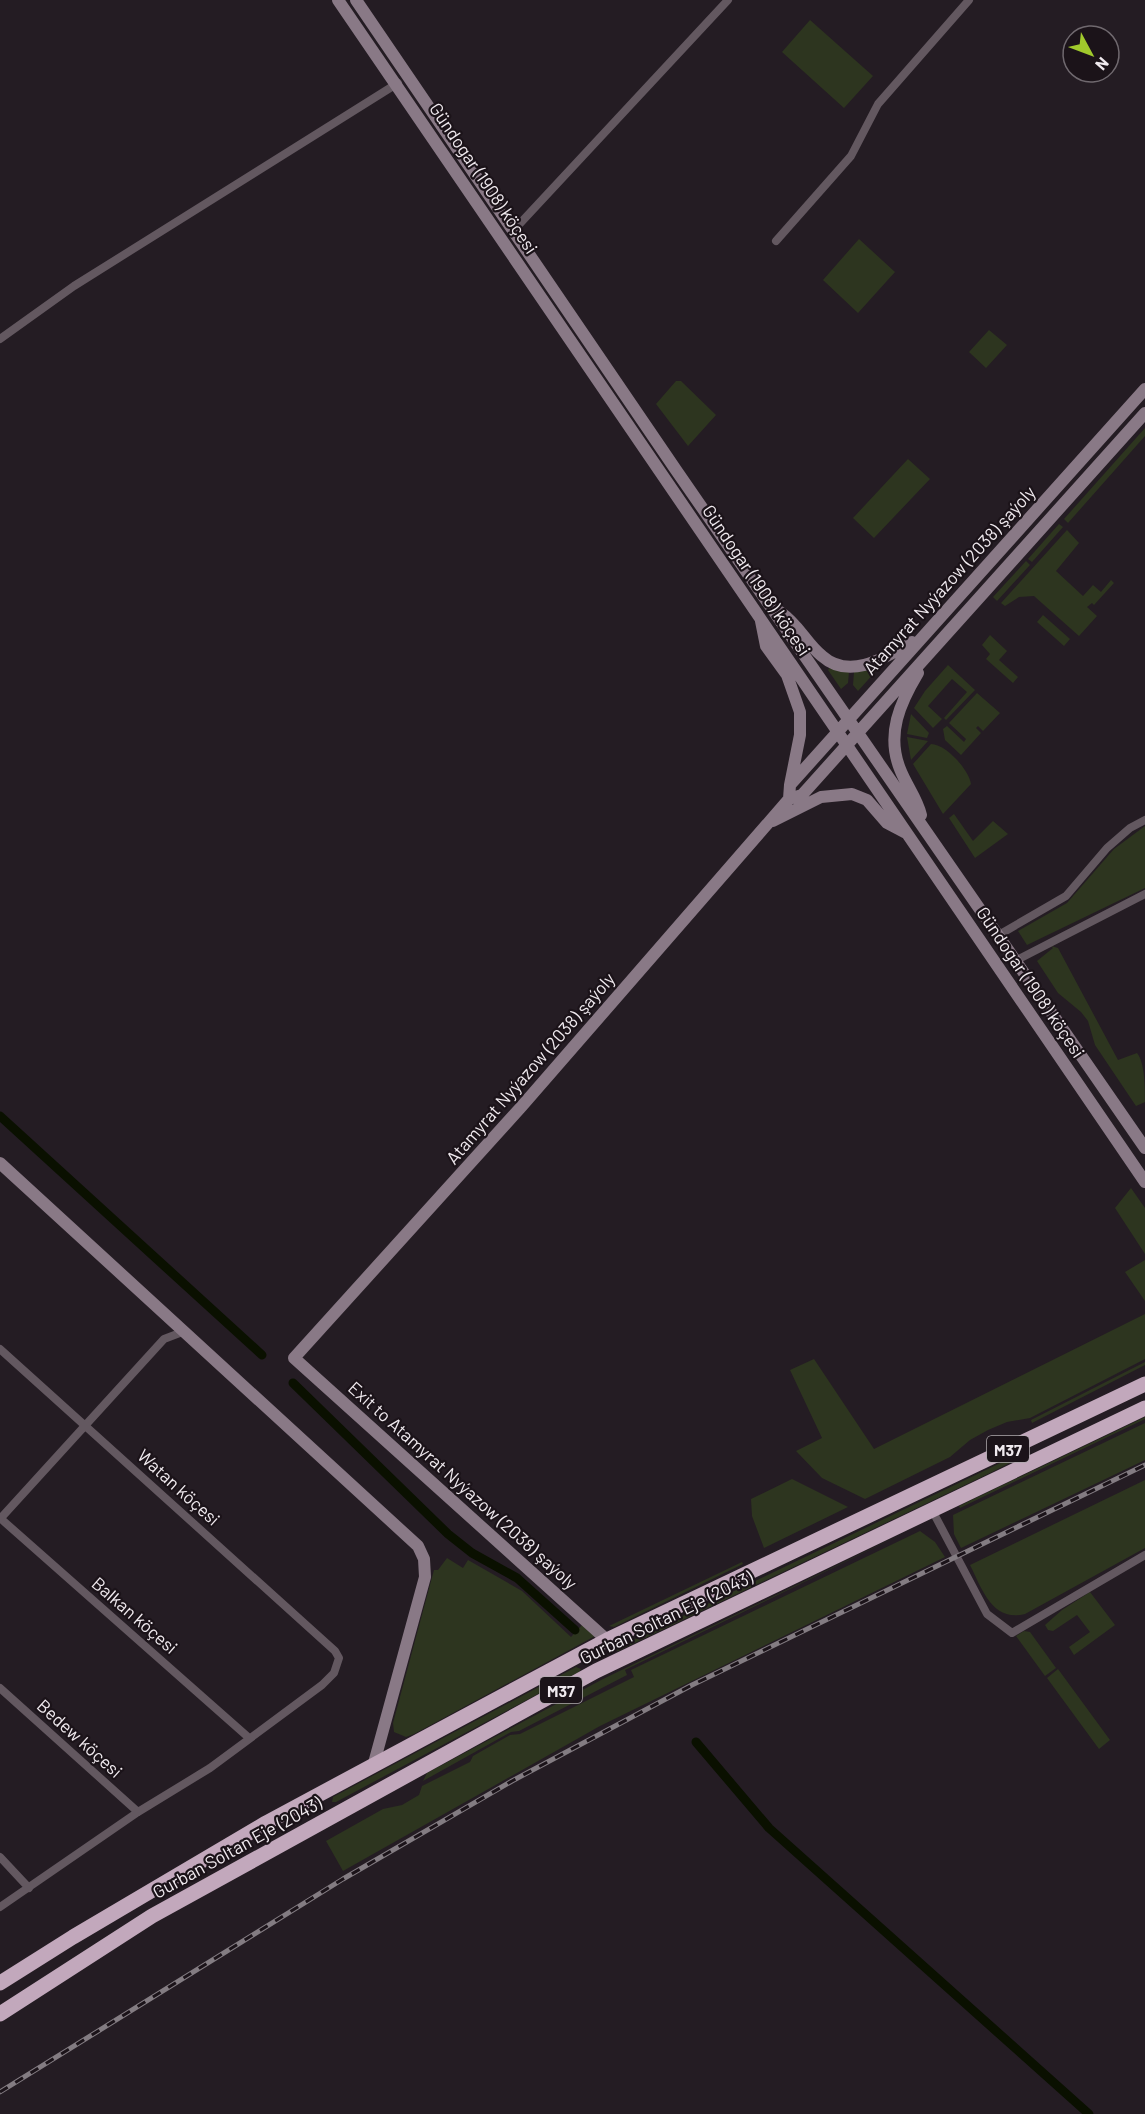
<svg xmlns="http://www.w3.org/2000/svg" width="1145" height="2114" viewBox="0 0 1145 2114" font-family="Barlow,sans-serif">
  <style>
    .green { fill: #2d351f }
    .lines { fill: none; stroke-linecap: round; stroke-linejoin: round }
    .canal { stroke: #0a1000; stroke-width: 9 }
    .street { stroke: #635860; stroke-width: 8 }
    .secondary { stroke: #897986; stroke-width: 12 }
    .highway { stroke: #c2a8bc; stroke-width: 15 }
    .rail-casing { stroke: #837c82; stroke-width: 5 }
    .rail { stroke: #1b1319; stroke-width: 3; stroke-dasharray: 9; stroke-linecap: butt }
    .labels { text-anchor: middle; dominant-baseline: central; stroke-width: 4.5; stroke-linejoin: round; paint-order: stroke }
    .shield { fill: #1b1319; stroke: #b0aaaf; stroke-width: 1.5 }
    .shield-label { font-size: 16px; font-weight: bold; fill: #f0eaef }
    .street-label { font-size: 18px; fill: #f0eaef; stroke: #1b1319 }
  </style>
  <rect width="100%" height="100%" fill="#241c23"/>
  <path class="green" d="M 810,20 L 873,76 L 844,108 L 782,52 Z
    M 859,239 L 895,272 L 858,313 L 823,280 Z
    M 989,330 L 1007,345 L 986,368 L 969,352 Z
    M 676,381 L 681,381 L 716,415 L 688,446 L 656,404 Z
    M 1145,428 L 1145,436 L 1068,523 L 1064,519 Z
    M 908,459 L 930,479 L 874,538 L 853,518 Z
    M 1059,524 L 1063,527 L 1032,562 L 1028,559 Z
    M 1067,530 L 1079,543 L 1056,571 L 1083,596 L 1093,585 L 1101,592 L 1111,580 L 1114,583 L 1094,605 L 1092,603 L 1087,607 L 1097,616 L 1079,636 L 1034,596 L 1019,597 L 1005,606 L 1001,603 Z
    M 1026,561 L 1030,565 L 997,601 L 993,597 Z
    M 1043,615 L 1070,639 L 1064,646 L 1037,622 Z
    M 990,635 L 1007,651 L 999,660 L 1018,677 L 1013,683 L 986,659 L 990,654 L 982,645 Z
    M 948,665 L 975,690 L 946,720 L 944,718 L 967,692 L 952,679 L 928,706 L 942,719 L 933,728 L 914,708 L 925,691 Z
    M 830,667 L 849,672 L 848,683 L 841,689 L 828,670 Z
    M 873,669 L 876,671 L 858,691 L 853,685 L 854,672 Z
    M 977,693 L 1000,713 L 983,731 L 978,726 L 976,728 L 981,733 L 961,755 L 945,740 L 943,729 L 947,726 L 964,742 L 966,739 L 949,723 Z
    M 911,714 L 929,733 L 927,738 L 907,734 Z
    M 907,737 L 928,741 L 911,760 Z
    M 931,744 C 946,744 969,770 971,784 L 943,814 L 913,764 Z
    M 954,814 L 973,841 L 993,821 L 1008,834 L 975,858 L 949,818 Z
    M 1145,826 L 1145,888 L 1027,945 L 1018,931 L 1067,903 L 1114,849 Z
    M 1051,946 L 1058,948 L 1118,1060 L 1137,1053 C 1145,1063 1145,1087 1145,1102 L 1136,1106 L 1095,1045 L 1088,1021 L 1081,1012 L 1058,993 L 1037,961 L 1053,948 Z
    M 1131,1188 L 1145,1208 L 1145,1254 L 1115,1208 Z
    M 1145,1260 L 1145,1301 L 1125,1272 Z
    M 1145,1314 L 1145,1359 L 1030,1418 L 1007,1422 L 988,1430 L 970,1440 L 950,1457 L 865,1499 L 822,1478 L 796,1451 L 822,1438 L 790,1370 L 814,1359 L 874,1449 Z
    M 1145,1362 L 1145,1365 L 1032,1423 L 1031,1420 Z
    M 1145,1417 L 1145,1419 L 960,1508 L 959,1506 Z
    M 1145,1423 L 1145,1460 L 961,1548 L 954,1534 L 953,1515 Z
    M 1019,1454 L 1021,1457 L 992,1472 L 618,1651 L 614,1649 Z
    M 792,1479 L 848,1507 L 764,1548 L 752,1516 L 751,1499 Z
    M 1145,1480 L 1145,1548 L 1025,1614 C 992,1622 982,1589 970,1565 Z
    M 910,1530 L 625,1670 L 627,1675 L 519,1731 L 511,1732 L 423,1781 L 427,1773 L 603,1679 Z
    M 920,1531 L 935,1542 L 945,1557 L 600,1726 L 343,1871 L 326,1841 L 383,1809 L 402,1805 L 419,1795 L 422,1786 L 470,1762 L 473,1756 L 510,1735 L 520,1734 L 634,1677 L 631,1670 Z
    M 447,1558 L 463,1568 L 468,1560 L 522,1591 L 571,1637 L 583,1624 L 597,1635 L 414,1734 L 406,1737 L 394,1732 L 393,1723 L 434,1570 L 438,1570 Z
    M 742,1562 L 743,1564 L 614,1627 L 609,1626 Z
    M 1090,1592 L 1115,1625 L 1074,1655 L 1069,1647 L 1090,1632 L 1077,1615 L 1053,1631 L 1048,1630 L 1045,1625 L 1062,1610 Z
    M 1024,1631 L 1030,1632 L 1056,1668 L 1045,1676 L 1016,1636 Z
    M 576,1667 L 581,1669 L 579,1672 L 336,1802 L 332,1802 L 333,1797 Z
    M 1058,1669 L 1110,1740 L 1099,1749 L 1047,1678 Z"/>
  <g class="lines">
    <path class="canal" d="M 0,1116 L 262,1355
      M 293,1383 L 448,1534 L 472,1553 L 517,1578 L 575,1630
      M 696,1742 L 769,1828 L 1089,2114"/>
    <path class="street" d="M 513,231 L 728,0
      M 776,241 L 851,156 L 878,104 L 969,0
      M 0,339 L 74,286 L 398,83
      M 997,936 L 1066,896 L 1107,848 L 1130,828 L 1145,820
      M 1015,961 L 1145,894
      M 0,1349 L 335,1651 L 339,1658 L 334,1673 L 322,1685 L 210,1768 L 138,1812 L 0,1907
      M 932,1510 L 987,1614 L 1012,1633 L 1145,1555
      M 0,1518 L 248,1737
      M 0,1519 L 164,1339 L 185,1331
      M 0,1688 L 138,1812
      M 0,1857 L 29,1888"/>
    <path class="secondary" d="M 338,0 L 1145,1182
      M 356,0 L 676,470 L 1145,1148
      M 780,612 C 800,626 805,642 822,656 C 850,681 886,657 912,642
      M 761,621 L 766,646 L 787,675 L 800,712 L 800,735 L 790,785
      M 918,673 C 900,703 886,734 900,769 C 906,785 917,798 921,815
      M 789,799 L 790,785 L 1145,389
      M 773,821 L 821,797 L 852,794 L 867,800 L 887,823 L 906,833
      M 0,1163 L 418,1546 L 424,1559 L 425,1577 L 374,1763
      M 607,1640 L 294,1358 L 522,1106 L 789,799 L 802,795 L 1145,413"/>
    <path class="highway" d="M 0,1983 L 73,1937 L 266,1823 L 607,1640 L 1145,1384
      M 0,2014 L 152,1916 L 596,1671 L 1145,1408"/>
    <g class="rail-casing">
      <path id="rail" d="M 0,2092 L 343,1879 L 512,1781 L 692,1685 L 1145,1465"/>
    </g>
    <use href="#rail" class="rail"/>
  </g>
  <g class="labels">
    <g class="shield">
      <rect x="987" y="1436" width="42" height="26" rx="4.5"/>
      <rect x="540" y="1677" width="42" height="26" rx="4.5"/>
    </g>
    <g class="shield-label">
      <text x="1008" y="1449">M37</text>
      <text x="561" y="1690">M37</text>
    </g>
    <g class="street-label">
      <text transform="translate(484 178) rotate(56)">Gündogar (1908) köçesi</text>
      <text transform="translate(757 580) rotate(56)">Gündogar (1908) köçesi</text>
      <text transform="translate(949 580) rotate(-48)">Atamyrat Nyýazow (2038) şaýoly</text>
      <text transform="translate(1031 982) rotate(56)">Gündogar (1908) köçesi</text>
      <text transform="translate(530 1068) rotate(-49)">Atamyrat Nyýazow (2038) şaýoly</text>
      <text transform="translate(463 1485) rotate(42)">Exit to Atamyrat Nyýazow (2038) şaýoly</text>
      <text transform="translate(179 1487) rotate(42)">Watan köçesi</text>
      <text transform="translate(135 1615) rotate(41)">Balkan köçesi</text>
      <text transform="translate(666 1617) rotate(-26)">Gurban Soltan Eje (2043)</text>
      <text transform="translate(80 1738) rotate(42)">Bedew köçesi</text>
      <text transform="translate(237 1847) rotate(-29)">Gurban Soltan Eje (2043)</text>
    </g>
  </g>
  <g transform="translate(1091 54) rotate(131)"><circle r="28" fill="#1b1319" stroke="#70696f" stroke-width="1.5"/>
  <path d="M0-4.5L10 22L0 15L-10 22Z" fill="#a0c92c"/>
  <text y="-9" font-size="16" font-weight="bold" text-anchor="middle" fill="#f0eaef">N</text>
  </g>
</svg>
